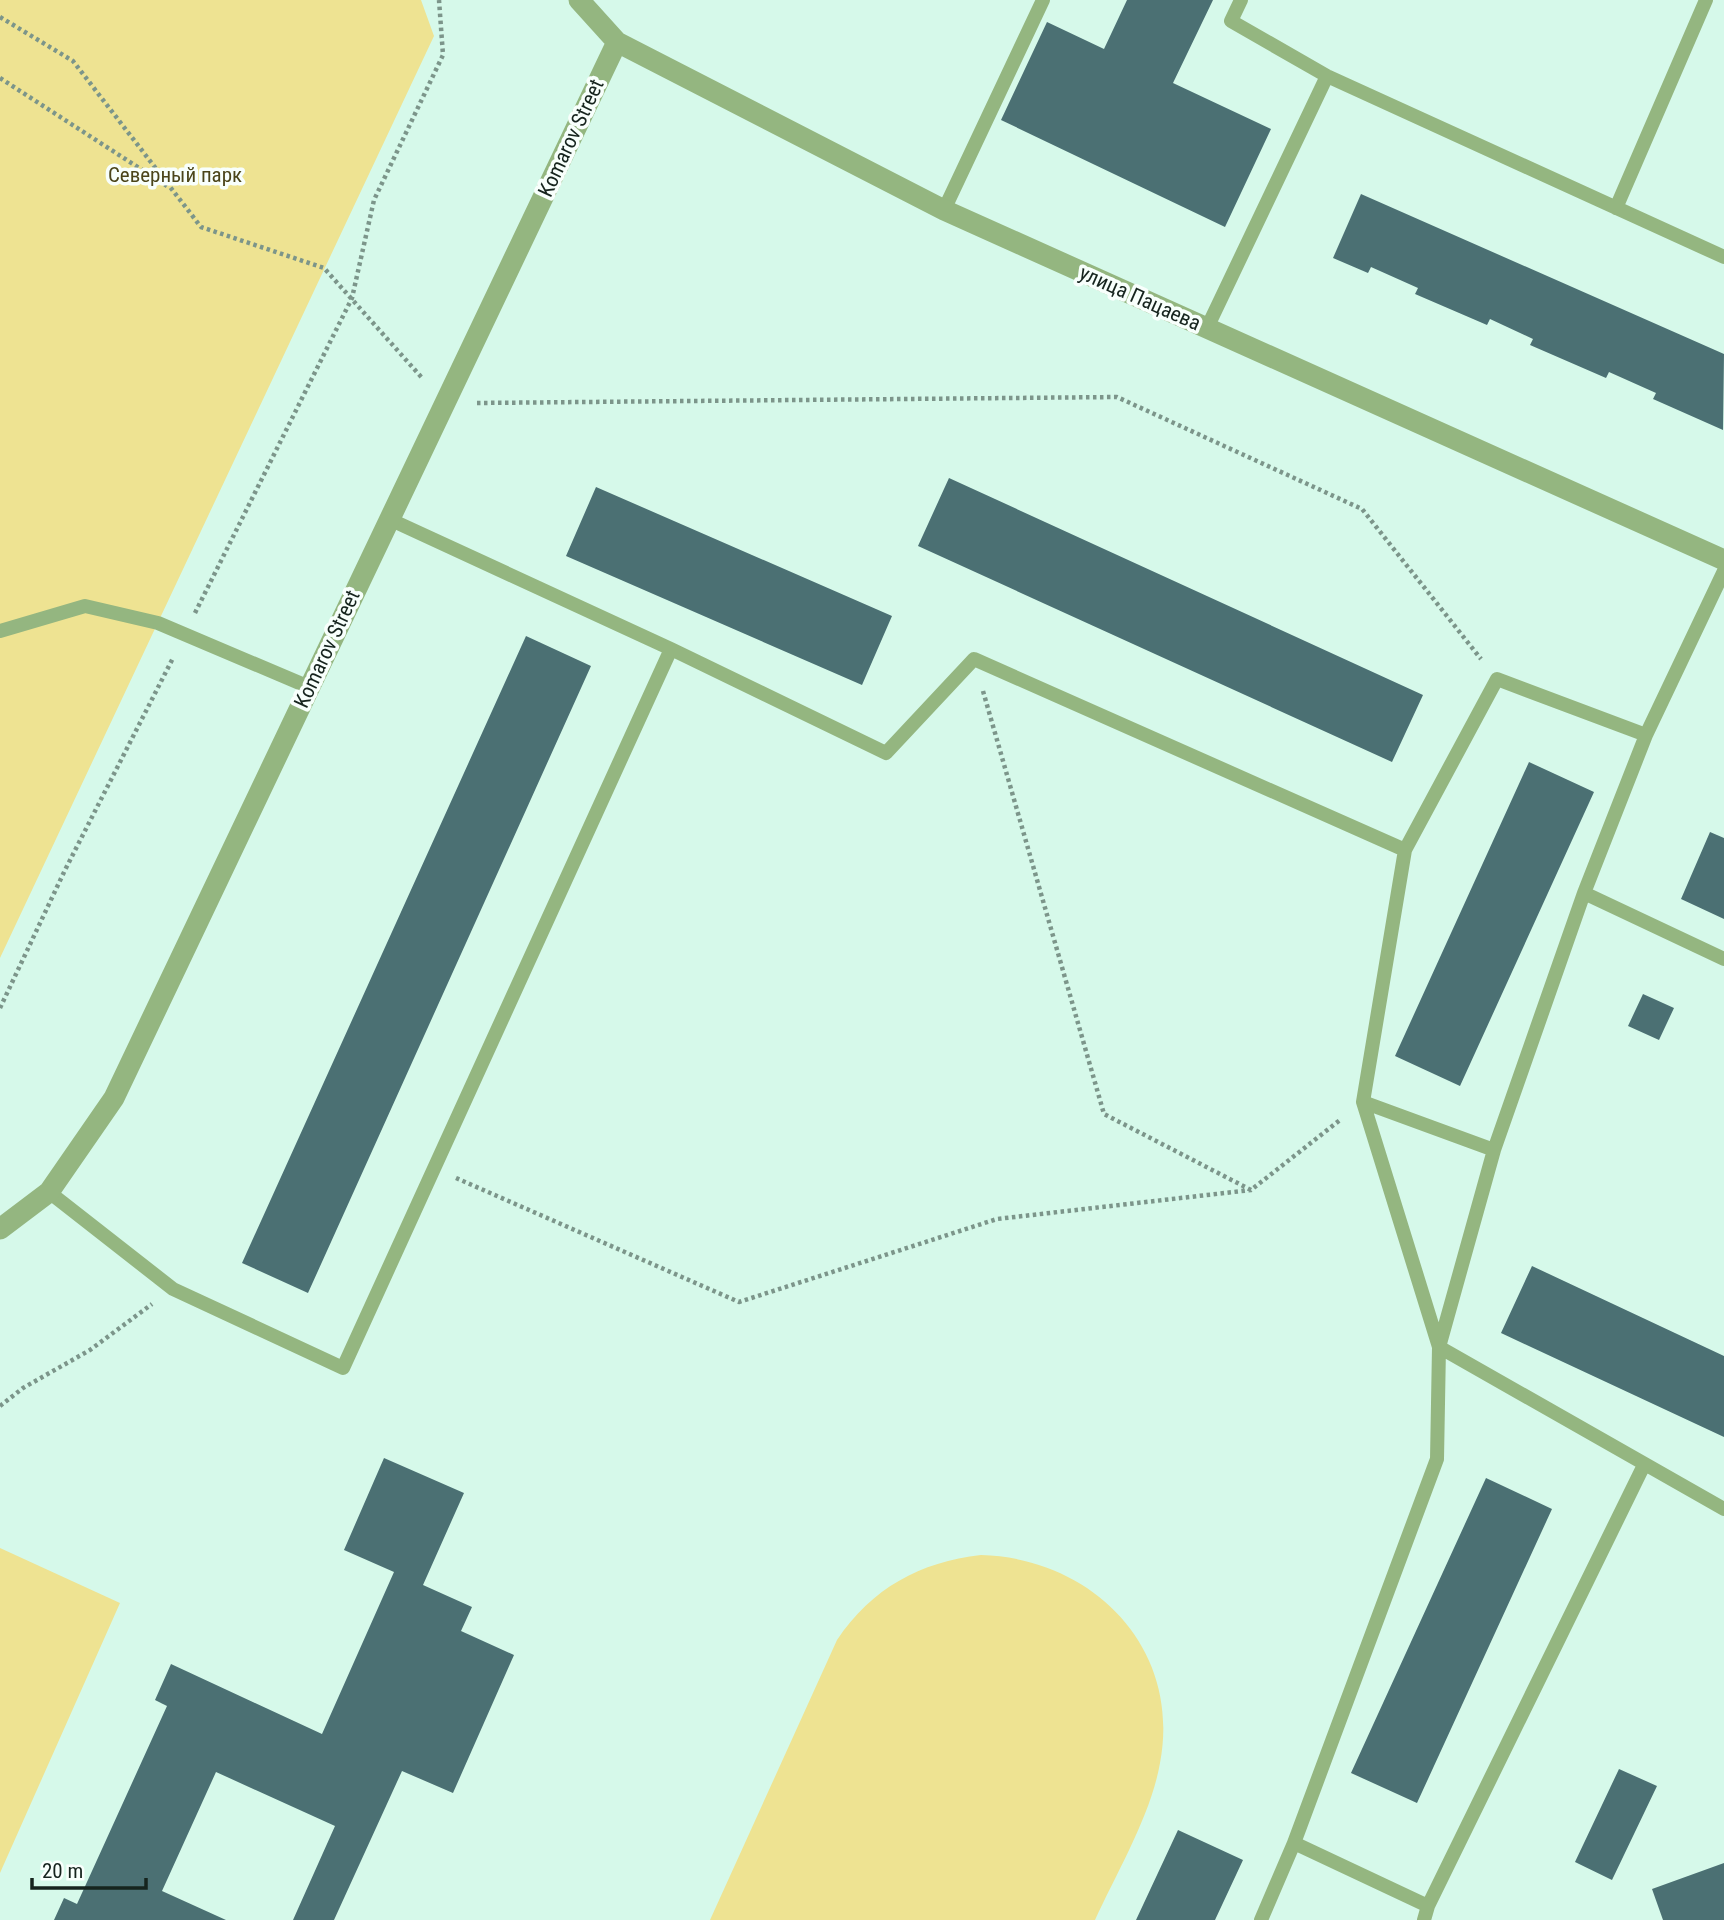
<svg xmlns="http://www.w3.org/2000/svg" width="1724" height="1920" viewBox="0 0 1724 1920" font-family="'Roboto Condensed',sans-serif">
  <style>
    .green { fill: #eee392 }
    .building { fill: #4b7073 }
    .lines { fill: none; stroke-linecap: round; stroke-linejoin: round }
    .path { stroke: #7c958a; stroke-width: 4.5; stroke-dasharray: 3.5 3.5; stroke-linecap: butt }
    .service { stroke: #94b680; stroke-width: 14 }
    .tertiary { stroke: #94b680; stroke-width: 21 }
    .labels { text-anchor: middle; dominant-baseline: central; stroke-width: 7; stroke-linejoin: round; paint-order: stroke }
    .street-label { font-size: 21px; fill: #16241e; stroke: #f8fffc }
    .park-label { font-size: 21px; fill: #4b451a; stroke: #f8fffc }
  </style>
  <rect width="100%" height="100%" fill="#d6f9ea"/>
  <path class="green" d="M 0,0 L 421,0 L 434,36 L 0,958 Z
    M 0,1548 L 120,1603 L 0,1873 Z
    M 981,1555 C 1092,1558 1182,1647 1160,1763 C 1151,1815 1117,1872 1095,1920 L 710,1920 L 837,1640 C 872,1588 920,1562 981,1555 Z"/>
  <path class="building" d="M 1127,0 L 1213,0 L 1173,83 L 1271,129 L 1225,227 L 1001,120 L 1047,22 L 1104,49 Z
    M 1361,194 L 1724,354 L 1723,430 L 1653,399 L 1656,393 L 1609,372 L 1606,378 L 1530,345 L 1533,339 L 1490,319 L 1487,325 L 1415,294 L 1418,288 L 1371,267 L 1368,273 L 1333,258 Z
    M 949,478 L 1423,695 L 1392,762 L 918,546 Z
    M 596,487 L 892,616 L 862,685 L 566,556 Z
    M 526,636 L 591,666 L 308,1293 L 242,1263 Z
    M 1529,762 L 1594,792 L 1460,1086 L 1395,1056 Z
    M 1710,832 L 1724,838 L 1724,919 L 1681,899 Z
    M 1643,994 L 1674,1008 L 1659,1040 L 1628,1026 Z
    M 1532,1266 L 1724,1356 L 1724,1437 L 1501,1333 Z
    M 384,1458 L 464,1493 L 423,1585 L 472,1607 L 461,1631 L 514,1655 L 453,1793 L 402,1771 L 334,1920 L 293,1920 L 335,1826 L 216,1772 L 162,1891 L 226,1920 L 54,1920 L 64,1898 L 77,1904 L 167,1706 L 155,1700 L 171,1664 L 322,1734 L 394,1572 L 344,1550 Z
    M 1486,1478 L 1552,1509 L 1417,1803 L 1351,1773 Z
    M 1619,1769 L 1657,1786 L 1612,1880 L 1575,1862 Z
    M 1178,1830 L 1243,1860 L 1215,1920 L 1136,1920 Z
    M 1724,1863 L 1724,1920 L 1663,1920 L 1652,1889 Z"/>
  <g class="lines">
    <path class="path" d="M 0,17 L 73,61 L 201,227 L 324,268 L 423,379
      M 0,78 L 167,186
      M 477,403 L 1117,397 L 1362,509 L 1481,659
      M 195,613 L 352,298 L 374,200 L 443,55 L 439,0
      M 983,691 L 1104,1114 L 1251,1190 L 1340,1120
      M 0,1008 L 65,870 L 173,658
      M 456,1178 L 739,1302 L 997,1219 L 1251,1190
      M 0,1406 L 23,1388 L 90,1350 L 152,1304"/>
    <path class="service" d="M 1241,0 L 1231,21 L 1327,76 L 1724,257
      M 1616,208 L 1706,0
      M 944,210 L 1043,0
      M 1207,328 L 1327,76
      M 389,519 L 671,649 L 886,753 L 974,659 L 1405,850
      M 0,631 L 85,606 L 158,623 L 309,687
      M 1646,735 L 1497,679 L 1405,850 L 1363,1102 L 1439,1347 L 1724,1509
      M 1584,893 L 1724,959
      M 1363,1102 L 1494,1150
      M 49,1192 L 173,1289 L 343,1368 L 671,649
      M 1428,1906 L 1644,1465
      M 1261,1920 L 1294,1843
      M 1424,1920 L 1428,1906 L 1294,1843 L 1437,1459 L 1439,1347 L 1494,1150 L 1584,893 L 1646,735 L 1724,571"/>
    <path class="tertiary" d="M 579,0 L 617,42 L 944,210 L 1724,560
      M 0,1229 L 49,1192 L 114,1098 L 617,42"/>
  </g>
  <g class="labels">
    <g class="street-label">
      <text transform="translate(571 138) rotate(-65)">Komarov Street</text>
      <text transform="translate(1140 298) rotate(24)">улица Пацаева</text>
      <text transform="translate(327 649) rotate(-65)">Komarov Street</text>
    </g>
    <g class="park-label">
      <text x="175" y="175">Северный парк</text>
    </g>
  </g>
  <path d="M32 1878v10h114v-10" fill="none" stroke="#16241e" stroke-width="3.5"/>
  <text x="42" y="1878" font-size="21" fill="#16241e" stroke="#f8fffc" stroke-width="5" paint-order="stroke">20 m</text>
</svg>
